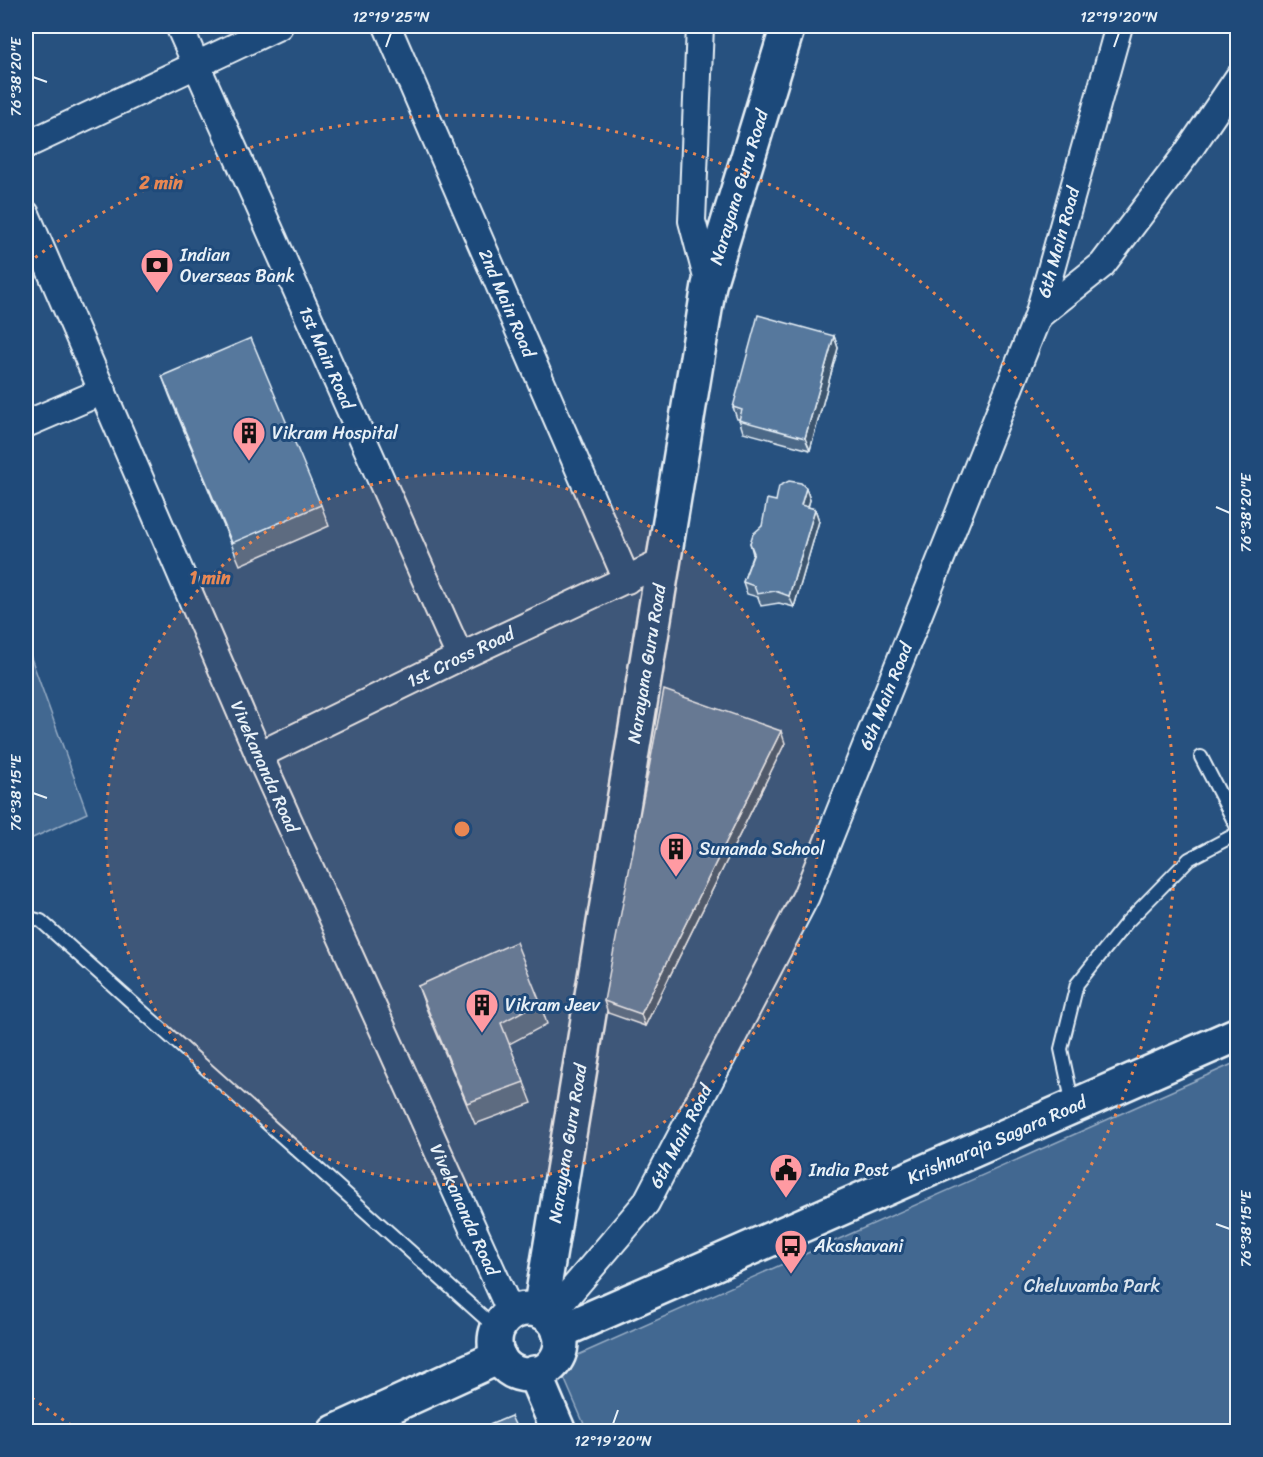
<svg xmlns="http://www.w3.org/2000/svg" width="1263" height="1457" viewBox="0 0 1263 1457" font-family="Sriracha,sans-serif">
  <style>
    .green { fill: #436891; stroke: #96acc4; stroke-width: 1.5 }
    .lines { fill: none; stroke-linecap: round; stroke-linejoin: round }
    .lane-casing { stroke: #e8f1f8; stroke-width: 16 }
    .street-casing { stroke: #e8f1f8; stroke-width: 30 }
    .secondary-casing { stroke: #e8f1f8; stroke-width: 38 }
    .lane { stroke: #1f4a7a; stroke-width: 12 }
    .street { stroke: #1f4a7a; stroke-width: 26 }
    .secondary { stroke: #1f4a7a; stroke-width: 33 }
    .wall { fill: #4b6787; stroke: #e8f1f8; stroke-width: 1.5 }
    .shaded-wall { fill: #3d546e; stroke: #e8f1f8; stroke-width: 1.5 }
    .building { fill: #57789d; stroke: #e8f1f8; stroke-width: 1.5 }
    .ticks { fill: none; stroke: #e8f1f8; stroke-width: 2 }
    .ring { fill: none; stroke: #e88753; stroke-width: 3; stroke-dasharray: 3 6 }
    .labels { text-anchor: middle; dominant-baseline: central; stroke-width: 6; stroke-linejoin: round; paint-order: stroke }
    .street-label { font-size: 18px; fill: #e8f1f8; stroke: #1f4a7a }
    .poi-label { font-size: 18px; fill: #e8f1f8; stroke: #1f4a7a; text-anchor: start }
    .park-label { font-size: 18px; fill: #d8e3ee; stroke: #1f4a7a }
    .centre { fill: #e88753; stroke: #1f4a7a; stroke-width: 3 }
    .ring-label { font-size: 18px; text-anchor: middle; font-weight: bold; fill: #e88753; stroke: #1f4a7a; stroke-width: 6; stroke-linejoin: round; paint-order: stroke }
    .neatline { fill: none; stroke: #e8f1f8; stroke-width: 2 }
    .ticks-label { font-size: 15px; text-anchor: middle; fill: #e8f1f8 }
  </style>
  <rect width="100%" height="100%" fill="#27517f"/>
  <filter id="ink" filterUnits="userSpaceOnUse"><feTurbulence type="fractalNoise" baseFrequency=".0167" numOctaves="2"/><feDisplacementMap in="SourceGraphic" scale="12" xChannelSelector="R" yChannelSelector="G"/><feConvolveMatrix kernelMatrix="1 2 1 2 8 2 1 2 1" color-interpolation-filters="sRGB"/></filter>
  <g filter="url(#ink)">
    <path class="green" d="M 26,644 L 87,813 L 26,841 Z
      M 1237,1062 L 1237,1431 L 587,1431 L 558,1364 Z"/>
    <g class="lines">
      <g class="lane-casing">
        <path id="lane" d="M 1201,757 L 1238,829
          M 26,917 L 41,921 L 497,1329
          M 1073,1105 L 1061,1049 L 1077,984 L 1127,922 L 1189,859 L 1238,833"/>
      </g>
      <g class="street-casing">
        <g id="street">
          <path id="s1" d="M 179,26 L 460,657"/>
          <path id="s2" d="M 387,26 L 627,580"/>
          <path d="M 700,26 L 692,221 L 709,285"/>
          <path d="M 26,145 L 279,26"/>
          <path id="s3" d="M 26,214 L 259,755 L 511,1313"/>
          <path d="M 1038,316 L 1102,265 L 1187,153 L 1238,78"/>
          <path d="M 26,424 L 103,391"/>
          <path id="s4" d="M 259,755 L 460,657 L 663,562"/>
          <path id="s5" d="M 549,1317 L 646,1203 L 806,896 L 1038,316 L 1119,26"/>
        </g>
      </g>
      <g class="secondary-casing">
        <g id="secondary">
          <circle cx="528" cy="1342" r="33"/>
          <path id="s6" d="M 540,1311 L 709,285 L 788,26"/>
          <path id="s7" d="M 559,1332 L 1238,1034"/>
          <path d="M 534,1373 L 559,1432"/>
          <path d="M 335,1432 L 499,1357"/>
        </g>
      </g>
      <use href="#lane" class="lane"/>
      <use href="#street" class="street"/>
      <use href="#secondary" class="secondary"/>
    </g>
    <path class="wall" d="M 834,336 L 838,348 L 810,450 L 743,432 L 739,419 L 737,419 L 733,407 Z
      M 162,376 L 321,505 L 329,526 L 240,565 L 170,397 Z
      M 806,488 L 810,500 L 808,507 L 815,509 L 819,521 L 794,607 L 779,603 L 761,606 L 758,597 L 747,594 L 743,582 L 753,554 L 750,543 L 762,526 Z
      M 785,743 L 645,1026 L 608,1013 L 604,1001 Z
      M 418,986 L 540,1002 L 547,1024 L 509,1044 L 532,1103 L 475,1124 L 426,1008 Z"/>
    <path class="shaded-wall" d="M 834,336 L 838,348 L 810,450 L 805,438 Z
      M 806,488 L 810,500 L 805,517 L 801,505 Z
      M 815,509 L 819,521 L 794,607 L 789,596 Z
      M 781,731 L 785,743 L 645,1026 L 641,1014 Z"/>
    <path class="building" d="M 758,315 L 834,336 L 805,438 L 739,420 L 742,410 L 733,407 Z
      M 251,338 L 321,505 L 232,543 L 162,376 Z
      M 789,481 L 801,483 L 806,488 L 801,505 L 815,509 L 789,596 L 775,591 L 757,594 L 754,586 L 743,582 L 754,553 L 750,543 L 753,534 L 762,526 L 767,499 L 776,501 L 779,486 Z
      M 664,690 L 781,731 L 641,1014 L 604,1001 Z
      M 516,942 L 540,1002 L 501,1023 L 524,1082 L 467,1103 L 418,986 Z
      M 511,1416 L 518,1431 L 475,1431 Z"/>
  </g>
  <path class="ticks" d="M 386,47 L 391,33M 1114,47 L 1119,33M 33,77 L 47,82M 1216,507 L 1230,513M 33,793 L 47,798M 1216,1224 L 1230,1229M 613,1424 L 618,1410"/>
  <circle cx="462" cy="829" r="356" fill="#e88753" fill-opacity=".12"/>
  <g class="ring">
    <circle cx="462" cy="829" r="356"/>
    <path d="M79 1430A713 713 0 0 1 28 1395M28 263A713 713 0 1 1 845 1430"/>
  </g>
  <defs>
    <g id="bank-pin" transform="scale(1.725)"><path d="M0 17L-7.5 6A9.5 9.5 0 1 1 7.5 6Z" fill="#ff9aa2" stroke="#1f4a7a"/><path d="M-6-4H6V4H-6ZM0-2.3a2.3 2.3 0 1 0 0 4.6a2.3 2.3 0 1 0 0-4.6Z" fill="#111"/></g>
    <g id="building-pin" transform="scale(1.725)"><path d="M0 17L-7.5 6A9.5 9.5 0 1 1 7.5 6Z" fill="#ff9aa2" stroke="#1f4a7a"/><path d="M-4-6H4V6H1V3H-1V6H-4ZM-2.5-4.3h1.7v1.8h-1.7ZM.8-4.3h1.7v1.8H.8ZM-2.5-1h1.7V.8h-1.7ZM.8-1h1.7V.8H.8Z" fill="#111"/></g>
    <g id="civic-pin" transform="scale(1.725)"><path d="M0 17L-7.5 6A9.5 9.5 0 1 1 7.5 6Z" fill="#ff9aa2" stroke="#1f4a7a"/><path d="M-.6-6.5H3V-4.5H.6V-3L4-1V1h2V6H-6V1h2V-1L-.6-3ZM-1.2 2.5V6h2.4V2.5Z" fill="#111"/></g>
    <g id="bus-pin" transform="scale(1.725)"><path d="M0 17L-7.5 6A9.5 9.5 0 1 1 7.5 6Z" fill="#ff9aa2" stroke="#1f4a7a"/><path d="M-5-6H5V4H4V6H2V4H-2V6H-4V4H-5ZM-3.5-4V0h7V-4ZM-3.5 1.2v1.5H-2V1.2ZM2 1.2v1.5H3.5V1.2Z" fill="#111"/></g>
  </defs>
  <g fill-rule="evenodd">
    <use href="#bank-pin" x="157" y="265"/>
    <use href="#building-pin" x="249" y="433"/>
    <use href="#building-pin" x="676" y="849"/>
    <use href="#building-pin" x="482" y="1005"/>
    <use href="#civic-pin" x="786" y="1170"/>
    <use href="#bus-pin" x="791" y="1246"/>
  </g>
  <g class="labels">
    <g class="street-label">
      <text stroke="none"><textPath href="#s6" startOffset="1142">Narayana Guru Road</textPath></text>
      <text stroke="none"><textPath href="#s5" startOffset="1197">6th Main Road</textPath></text>
      <text stroke="none"><textPath href="#s2" startOffset="302">2nd Main Road</textPath></text>
      <text stroke="none"><textPath href="#s1" startOffset="363">1st Main Road</textPath></text>
      <text stroke="none"><textPath href="#s4" startOffset="224">1st Cross Road</textPath></text>
      <text stroke="none"><textPath href="#s6" startOffset="656">Narayana Guru Road</textPath></text>
      <text stroke="none"><textPath href="#s5" startOffset="711">6th Main Road</textPath></text>
      <text stroke="none"><textPath href="#s3" startOffset="602">Vivekananda Road</textPath></text>
      <text stroke="none"><textPath href="#s5" startOffset="225">6th Main Road</textPath></text>
      <text stroke="none"><textPath href="#s7" startOffset="478">Krishnaraja Sagara Road</textPath></text>
      <text stroke="none"><textPath href="#s6" startOffset="170">Narayana Guru Road</textPath></text>
      <text stroke="none"><textPath href="#s3" startOffset="1088">Vivekananda Road</textPath></text>
    </g>
    <g class="poi-label">
      <text x="180" y="255">Indian<tspan x="180" dy="21">Overseas Bank</tspan></text>
      <text x="272" y="433">Vikram Hospital</text>
      <text x="699" y="849">Sunanda School</text>
      <text x="505" y="1005">Vikram Jeev</text>
      <text x="809" y="1170">India Post</text>
      <text x="814" y="1246">Akashavani</text>
    </g>
    <g class="park-label">
      <text x="1092" y="1286">Cheluvamba Park</text>
    </g>
  </g>
  <circle cx="462" cy="829" r="9" class="centre"/>
  <g class="ring-label">
    <text x="161" y="189">2 min</text>
    <text x="210" y="584">1 min</text>
  </g>
  <rect width="1263" height="1457" fill="none" stroke="#1f4a7a" stroke-width="66"/>
  <rect x="33" y="33" width="1197" height="1391" class="neatline"/>
  <g class="ticks-label">
    <text x="391" y="22">12°19'25"N</text>
    <text x="1119" y="22">12°19'20"N</text>
    <text transform="translate(16 77) rotate(-90)" y="5">76°38'20"E</text>
    <text transform="translate(1246 513) rotate(-90)" y="5">76°38'20"E</text>
    <text transform="translate(16 793) rotate(-90)" y="5">76°38'15"E</text>
    <text transform="translate(1246 1229) rotate(-90)" y="5">76°38'15"E</text>
    <text x="613" y="1446">12°19'20"N</text>
  </g>
</svg>
